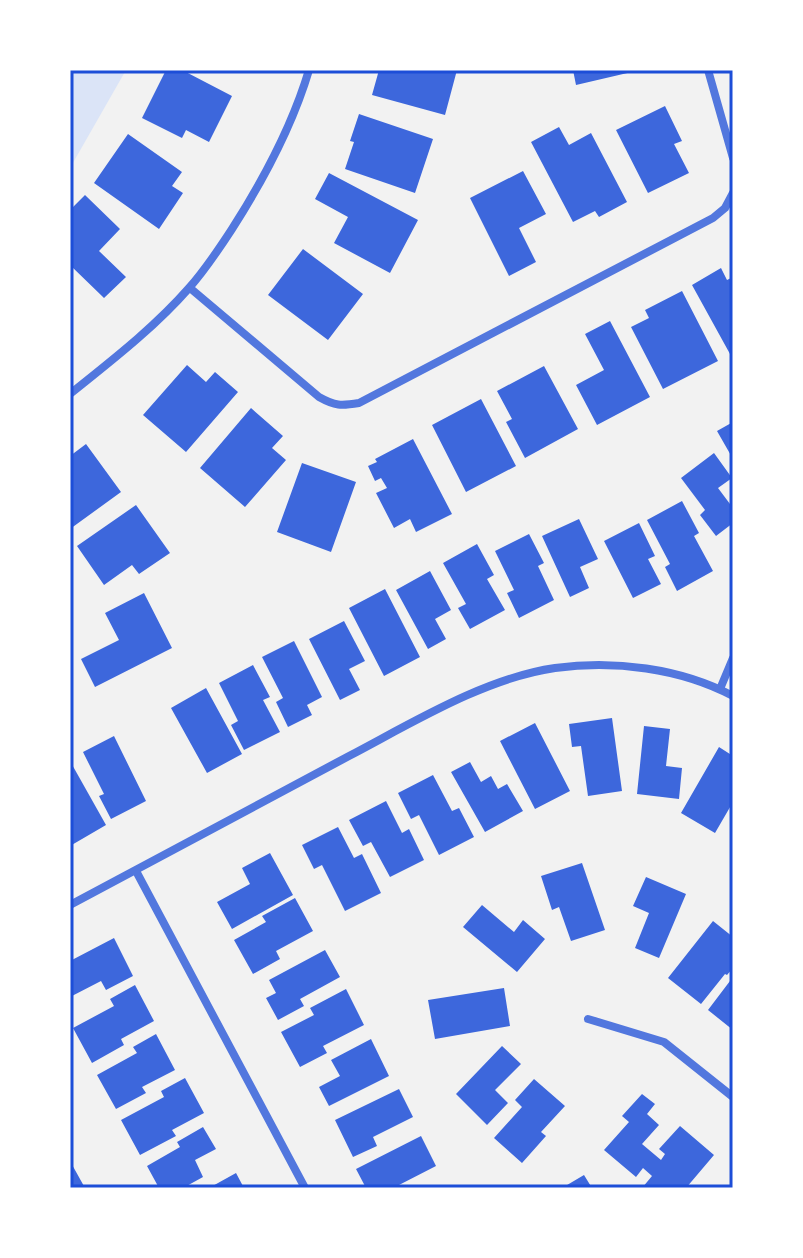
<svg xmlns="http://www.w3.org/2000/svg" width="803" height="1258" viewBox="0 0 803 1258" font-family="'Source Sans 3',sans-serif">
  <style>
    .green { fill: #dbe4f7 }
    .building { fill: #3d67dc }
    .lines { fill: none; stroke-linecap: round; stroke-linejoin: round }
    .minor { stroke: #5277de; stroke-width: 8 }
    .neatline { fill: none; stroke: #1d4ed8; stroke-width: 3 }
  </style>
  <rect width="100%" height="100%" fill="#f2f2f2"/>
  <path class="green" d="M 70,70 L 126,70 L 70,168 Z"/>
  <path class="building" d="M 166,70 L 182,70 L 232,96 L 209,142 L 186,130 L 182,138 L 142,118 Z
    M 379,70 L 457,70 L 445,115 L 372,95 Z
    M 573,70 L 636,70 L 636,71 L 576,85 Z
    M 665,106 L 682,141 L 674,144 L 689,173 L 648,193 L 616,130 Z
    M 359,114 L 433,139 L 415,193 L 345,169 L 354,142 L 350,141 Z
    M 559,127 L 569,145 L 591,133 L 627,202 L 599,217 L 595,211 L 573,222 L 531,142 Z
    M 128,134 L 182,172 L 172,186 L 183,193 L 159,229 L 94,183 Z
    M 523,171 L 546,214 L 519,228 L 536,262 L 509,276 L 470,198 Z
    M 329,173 L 418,220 L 390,273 L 334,243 L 348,217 L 315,199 Z
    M 85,195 L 120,229 L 99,251 L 126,277 L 104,298 L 70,265 L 70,210 Z
    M 303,249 L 363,294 L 328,340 L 268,295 Z
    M 721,268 L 727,280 L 733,277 L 733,352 L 730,354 L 692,285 Z
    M 682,291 L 718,361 L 663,389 L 631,327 L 649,318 L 645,310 Z
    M 610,321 L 650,397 L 597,425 L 576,385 L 604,370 L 585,334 Z
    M 187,365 L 206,382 L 215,372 L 238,392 L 186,452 L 143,415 Z
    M 544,366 L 578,429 L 525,458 L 506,422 L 512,419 L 497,391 Z
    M 481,399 L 516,466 L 466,492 L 432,425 Z
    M 251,408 L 283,436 L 272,448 L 286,460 L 245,507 L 200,468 Z
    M 733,422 L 733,459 L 717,431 Z
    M 413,439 L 452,514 L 416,532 L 410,519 L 394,528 L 376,493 L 387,488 L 381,478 L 375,481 L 368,466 L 377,462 L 375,459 Z
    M 86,444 L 121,492 L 70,529 L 70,456 Z
    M 714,453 L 732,478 L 718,488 L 733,508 L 733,523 L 716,536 L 700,515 L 705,510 L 681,478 Z
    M 302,463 L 356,482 L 331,552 L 277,532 Z
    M 682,501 L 699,533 L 694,536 L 713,571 L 677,591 L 665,567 L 670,564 L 647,520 Z
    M 136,505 L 170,553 L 139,574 L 132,565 L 104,585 L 77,546 Z
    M 579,519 L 598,559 L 580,567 L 589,588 L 570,597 L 542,536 Z
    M 639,523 L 655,556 L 648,559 L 661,584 L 633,598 L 604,541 Z
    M 529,534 L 544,563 L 538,566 L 554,600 L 519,618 L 507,593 L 514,590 L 495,551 Z
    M 477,544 L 494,575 L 487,579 L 505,610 L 470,629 L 458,608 L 466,604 L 443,563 Z
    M 430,571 L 451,610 L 435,619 L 446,639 L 428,649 L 396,590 Z
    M 385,589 L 420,657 L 384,676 L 349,608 Z
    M 144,593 L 172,648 L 95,687 L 81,659 L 119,640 L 105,613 Z
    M 344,621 L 365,661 L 349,669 L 360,690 L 340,700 L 309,639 Z
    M 294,641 L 322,697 L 307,705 L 312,715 L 288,727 L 276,702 L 283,698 L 262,657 Z
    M 253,665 L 270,697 L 263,700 L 280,732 L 244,750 L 231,725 L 238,721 L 219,683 Z
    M 206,688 L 242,754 L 207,773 L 171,708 Z
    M 612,718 L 622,791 L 588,796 L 581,746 L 572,747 L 569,724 Z
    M 535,723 L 570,791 L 535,809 L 500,741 Z
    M 644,726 L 670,729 L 666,766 L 682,768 L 679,799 L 637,794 Z
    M 114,736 L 146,801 L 111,819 L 99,796 L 104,794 L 83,752 Z
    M 719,747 L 733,756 L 733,802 L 715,833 L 681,813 Z
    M 70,761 L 106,825 L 70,846 Z
    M 470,762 L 481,782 L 491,776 L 498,789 L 507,784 L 523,811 L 485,832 L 451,772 Z
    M 433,775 L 452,811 L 459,808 L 474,837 L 439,855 L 419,815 L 411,819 L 398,793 Z
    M 386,801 L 402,833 L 409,829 L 424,860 L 390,877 L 371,842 L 363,846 L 349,820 Z
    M 338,827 L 354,858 L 362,854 L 381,893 L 345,911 L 322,865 L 314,869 L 302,845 Z
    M 270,853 L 293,895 L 232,929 L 217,902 L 250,884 L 242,868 Z
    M 582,863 L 605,930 L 571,941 L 559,907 L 552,910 L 541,876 Z
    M 646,877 L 686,894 L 659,958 L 635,948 L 649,913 L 633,906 Z
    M 295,898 L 313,931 L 276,951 L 280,959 L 253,974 L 234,940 L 266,922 L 262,916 Z
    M 482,905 L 514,932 L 523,920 L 545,939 L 517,972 L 463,927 Z
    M 713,921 L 733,937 L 733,968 L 727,975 L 725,974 L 701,1004 L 668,978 Z
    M 114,938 L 133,976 L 106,990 L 101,981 L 70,997 L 70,961 Z
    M 325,950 L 340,977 L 300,999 L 304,1006 L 278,1020 L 266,998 L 276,993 L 269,980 Z
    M 733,977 L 733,1030 L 708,1010 Z
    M 135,985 L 154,1021 L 121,1039 L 124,1045 L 92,1063 L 73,1028 L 114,1006 L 110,999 Z
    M 504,988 L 510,1026 L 435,1039 L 428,1000 Z
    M 346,989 L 364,1025 L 323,1046 L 327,1053 L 300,1067 L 281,1032 L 314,1015 L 310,1008 Z
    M 156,1034 L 175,1070 L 142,1087 L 146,1093 L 116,1109 L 97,1075 L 137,1053 L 133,1047 Z
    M 371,1039 L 389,1076 L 329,1106 L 319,1087 L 340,1076 L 331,1060 Z
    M 502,1046 L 521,1064 L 495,1090 L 508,1103 L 487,1125 L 456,1094 Z
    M 185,1078 L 204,1113 L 172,1130 L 176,1136 L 140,1155 L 121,1120 L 164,1097 L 161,1091 Z
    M 534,1079 L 565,1106 L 541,1132 L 546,1136 L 522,1163 L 494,1138 L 522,1107 L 515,1100 Z
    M 399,1089 L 413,1117 L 373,1137 L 377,1146 L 353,1157 L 335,1120 Z
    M 642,1094 L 655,1104 L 647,1114 L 659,1125 L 642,1144 L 661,1160 L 665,1154 L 659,1149 L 680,1126 L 714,1155 L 686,1188 L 642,1188 L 652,1176 L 643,1168 L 636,1177 L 604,1150 L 629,1122 L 622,1116 Z
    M 203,1127 L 216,1149 L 195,1160 L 203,1177 L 183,1188 L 159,1188 L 147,1166 L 180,1147 L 177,1142 Z
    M 421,1136 L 436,1166 L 399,1185 L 401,1188 L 366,1188 L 356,1169 Z
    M 70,1161 L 85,1188 L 70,1188 Z
    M 236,1173 L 244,1188 L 209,1188 Z
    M 584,1175 L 592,1188 L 562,1188 Z"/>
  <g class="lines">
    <path class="minor" d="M 708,70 L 733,158
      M 190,288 L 319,397 C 335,406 341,406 359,403 L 713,218 L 725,208 L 733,193
      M 70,394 C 111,361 154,328 189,288 C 205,270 219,249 232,229 C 264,179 292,127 309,70
      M 720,689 L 733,658
      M 136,871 L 305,1188
      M 70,905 C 163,856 256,806 349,756 C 412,723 485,678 555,668 C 614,660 680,668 733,696
      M 588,1019 L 664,1042 L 733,1097"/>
  </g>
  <rect width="803" height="1258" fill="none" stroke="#ffffff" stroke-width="144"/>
  <rect x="72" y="72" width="659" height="1114" class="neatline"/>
</svg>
